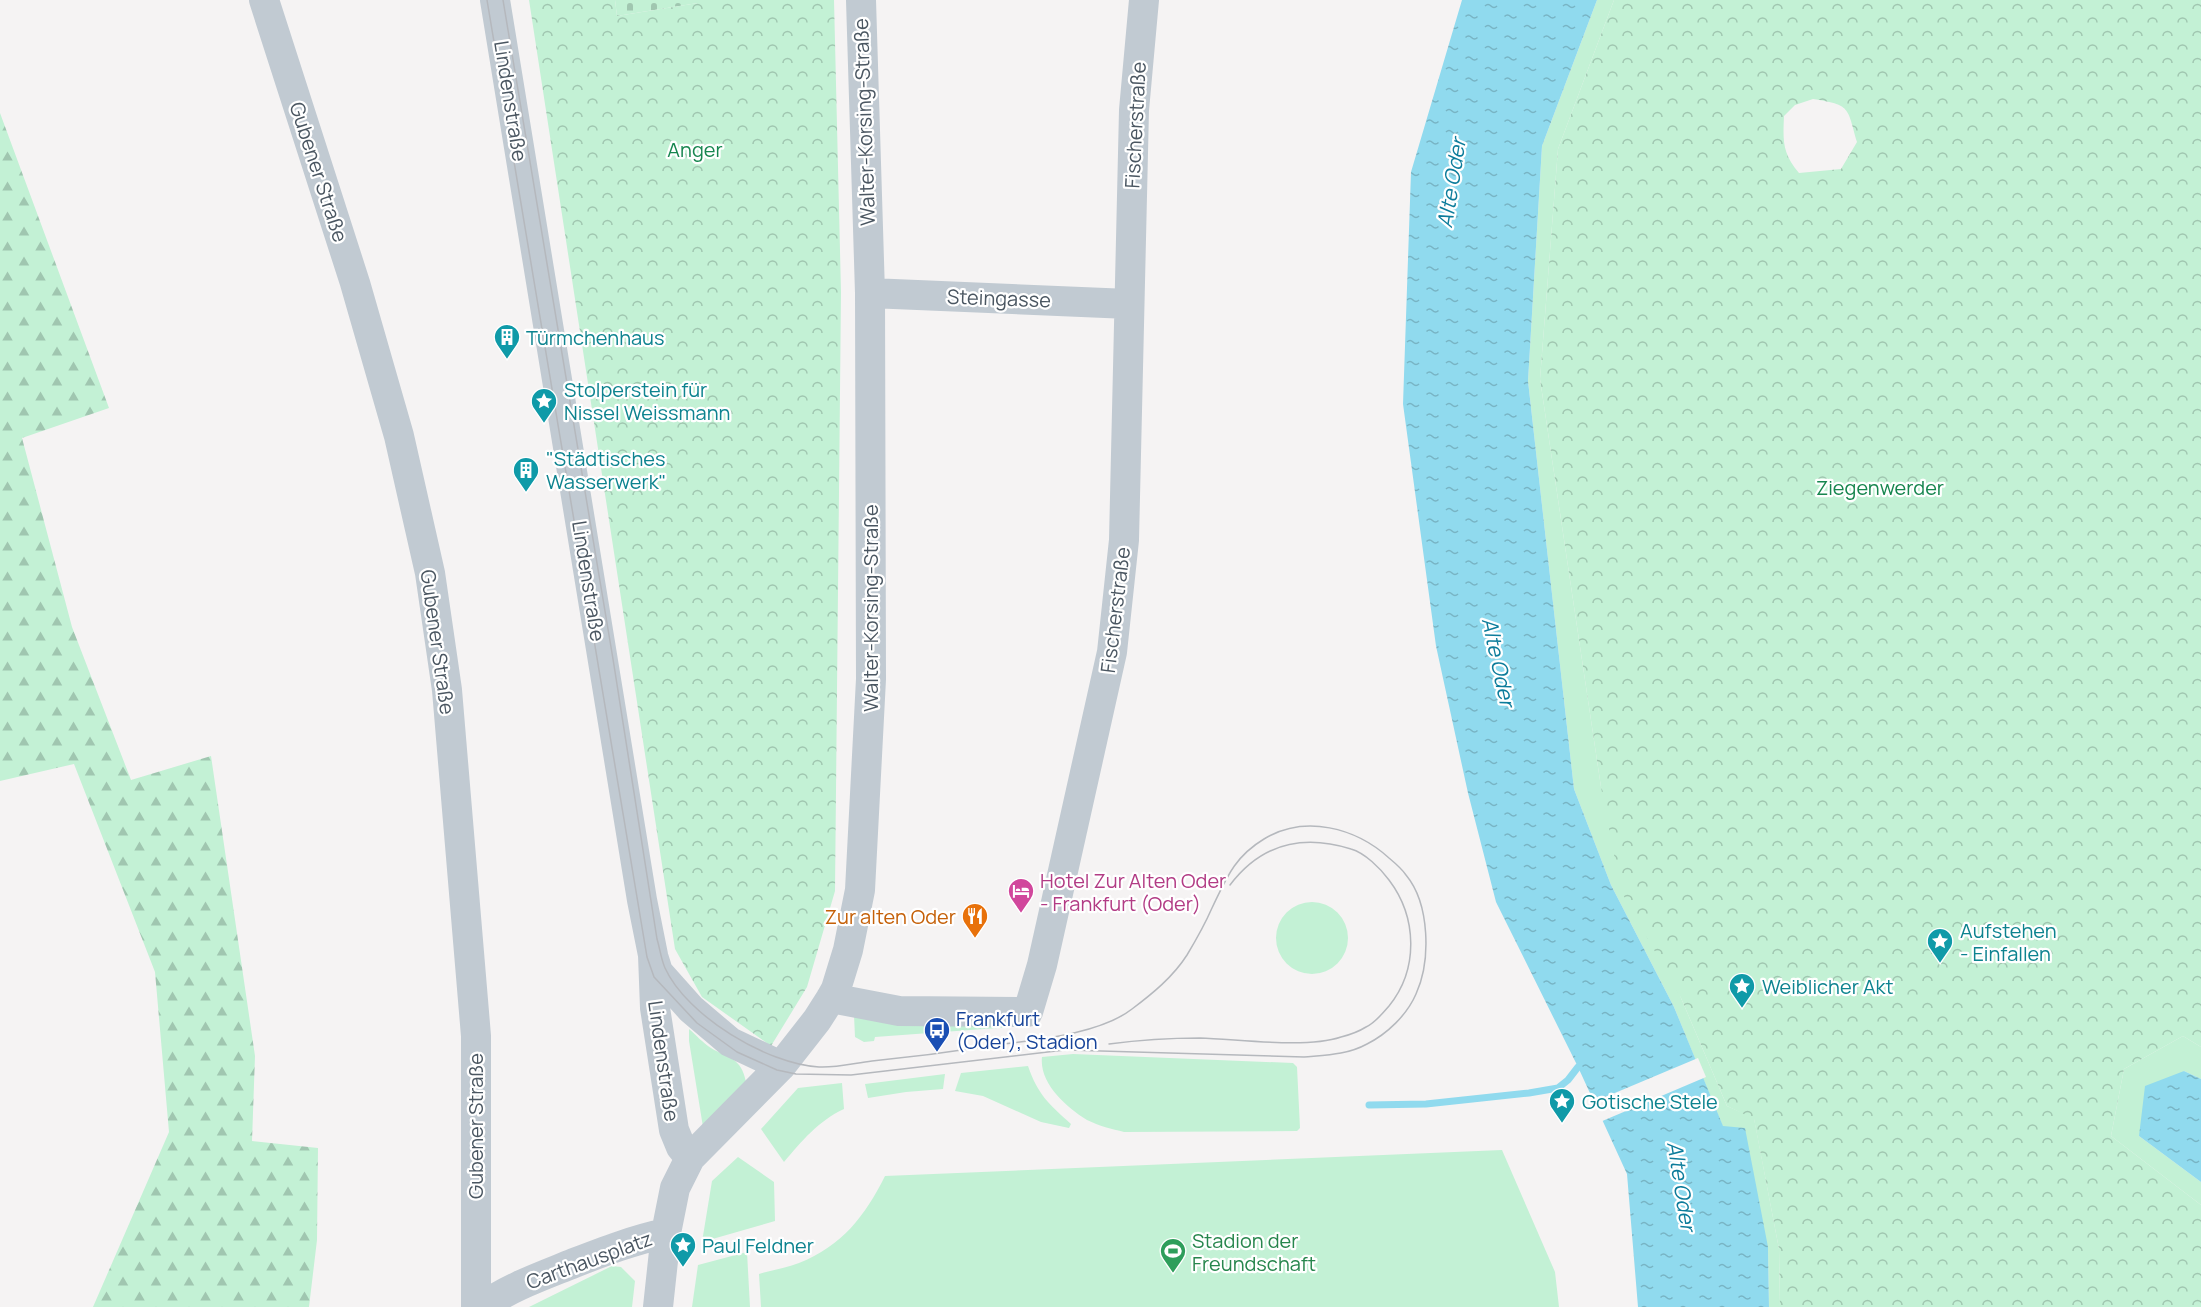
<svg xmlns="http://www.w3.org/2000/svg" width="2201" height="1307" viewBox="0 0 2201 1307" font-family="Manrope,sans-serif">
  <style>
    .grass { fill: #c3f1d5 }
    .forest { fill: url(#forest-firs) }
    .cemetery { fill: url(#cemetery-stones) }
    .park { fill: url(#park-crowns); fill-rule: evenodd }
    .water { fill: url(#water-ripples) }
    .pier { fill: #f5f3f3 }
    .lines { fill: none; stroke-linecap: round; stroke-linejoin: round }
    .stream { stroke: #90daee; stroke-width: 7 }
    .minor { stroke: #c1cad2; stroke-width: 30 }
    .tram { stroke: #b5b8bd; stroke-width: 1.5 }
    .labels { text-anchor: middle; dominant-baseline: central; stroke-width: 4.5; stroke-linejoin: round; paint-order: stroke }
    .street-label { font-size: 20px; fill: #4a5661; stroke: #fff }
    .park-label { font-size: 20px; fill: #17864f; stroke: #fff }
    .culture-label { font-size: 20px; fill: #0d838f; stroke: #fff; text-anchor: start }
    .hotel-label { font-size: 20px; fill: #b23c85; stroke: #fff; text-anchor: start }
    .food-label { font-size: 20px; fill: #c56008; stroke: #fff; text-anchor: end }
    .transit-label { font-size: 20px; fill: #164399; stroke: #fff; text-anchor: start }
    .leisure-label { font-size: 20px; fill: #27864d; stroke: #fff; text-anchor: start }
    .water-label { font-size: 21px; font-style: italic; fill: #0c7c9b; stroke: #fff }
  </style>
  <defs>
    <pattern id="forest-firs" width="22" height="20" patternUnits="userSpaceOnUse" patternTransform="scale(1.5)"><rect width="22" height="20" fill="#c3f1d5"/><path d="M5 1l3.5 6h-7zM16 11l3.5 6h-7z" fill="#a0c6b0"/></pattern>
    <pattern id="cemetery-stones" width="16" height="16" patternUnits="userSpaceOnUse" patternTransform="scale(1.5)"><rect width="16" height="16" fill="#c3f1d5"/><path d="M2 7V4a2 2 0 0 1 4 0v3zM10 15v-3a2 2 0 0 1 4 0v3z" fill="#a0c6b0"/></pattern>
    <pattern id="park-crowns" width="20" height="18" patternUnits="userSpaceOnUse" patternTransform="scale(1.5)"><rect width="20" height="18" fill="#c3f1d5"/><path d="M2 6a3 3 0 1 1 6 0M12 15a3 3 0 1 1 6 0" fill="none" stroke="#a0c6b0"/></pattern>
    <pattern id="water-ripples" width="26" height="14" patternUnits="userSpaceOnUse" patternTransform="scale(1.5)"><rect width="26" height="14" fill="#90daee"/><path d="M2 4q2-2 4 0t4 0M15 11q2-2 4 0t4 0" fill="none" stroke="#78b4c4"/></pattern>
  </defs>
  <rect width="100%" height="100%" fill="#f5f3f3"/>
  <path class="grass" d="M 1597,0 L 1614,0 L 1558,149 L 1540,379 L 1601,787 L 1681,998 L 1727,1106 L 1754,1118 L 1779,1249 L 1780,1307 L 1769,1307 L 1768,1247 L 1723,1127 L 1674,1007 L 1611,885 L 1574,789 L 1528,381 L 1542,146 Z
    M1276 938a36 36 0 1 1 72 0a36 36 0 1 1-72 0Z
    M 854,1015 L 1024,1026 L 875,1037 L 874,1041 L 864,1042 L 855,1037 Z
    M 689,1029 C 696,1035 703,1043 711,1048 C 729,1059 741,1057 746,1082 L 703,1127 L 689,1041 Z
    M 2183,1036 L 2201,1047 L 2201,1079 L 2184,1071 L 2139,1136 L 2201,1182 L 2201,1205 L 2111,1136 L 2124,1069 Z
    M 1073,1054 L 1293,1063 L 1297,1067 L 1300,1128 L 1297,1131 L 1124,1132 C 1112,1129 1099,1126 1087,1120 C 1066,1107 1039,1083 1042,1057 Z
    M 1028,1066 C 1038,1095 1049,1104 1071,1124 L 1069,1128 L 1041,1122 L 983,1096 L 955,1091 L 961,1073 Z
    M 945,1074 L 943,1089 L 906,1092 L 868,1098 L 865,1084 Z
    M 842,1083 L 844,1109 C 818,1121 802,1141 784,1162 L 761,1129 L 798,1088 Z
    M 1502,1150 L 1555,1272 L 1559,1307 L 761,1307 L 759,1274 C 772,1270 786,1268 799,1263 C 842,1246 865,1216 885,1176 Z
    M 738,1157 L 774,1182 L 775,1221 L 702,1242 L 712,1181 Z
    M 747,1252 L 750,1307 L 692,1307 L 698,1265 Z
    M 612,1266 L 621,1267 L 635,1281 L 632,1307 L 529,1307 Z"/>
  <path class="forest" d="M 0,113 L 109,408 L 22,438 L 72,627 L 131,780 L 211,756 L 255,1056 L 252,1141 L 318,1148 L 317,1240 L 309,1307 L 93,1307 L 169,1132 L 155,972 L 74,764 L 0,781 Z"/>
  <path class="cemetery" d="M 615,0 L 698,0 L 698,3 L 617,16 Z"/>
  <path class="park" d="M 529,0 L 615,0 L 617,16 L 698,3 L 698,0 L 834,0 L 841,292 L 835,891 L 807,987 L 771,1046 L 702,997 L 675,949 Z
    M 1614,0 L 2201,0 L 2201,1047 L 2183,1036 L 2124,1069 L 2111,1136 L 2201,1205 L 2201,1307 L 1780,1307 L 1779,1249 L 1754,1119 L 1727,1106 L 1681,998 L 1621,891 L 1601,787 L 1540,379 L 1558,149 ZM 1813,99 C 1851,105 1847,107 1857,142 L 1841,169 L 1799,173 C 1782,153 1783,141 1784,116 L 1795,105 Z"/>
  <path class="water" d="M 1462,0 L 1597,0 L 1542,146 L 1528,381 L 1574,789 L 1611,885 L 1674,1007 L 1723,1126 L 1745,1128 L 1768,1247 L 1769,1307 L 1638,1307 L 1627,1174 L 1578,1067 L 1496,902 L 1468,793 L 1436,646 L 1403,404 L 1411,172 Z
    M 2184,1071 L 2201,1079 L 2201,1182 L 2139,1136 L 2145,1086 Z"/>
  <path class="pier" d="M 1698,1058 L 1706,1077 L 1600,1122 L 1591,1103 Z"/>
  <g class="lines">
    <path class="stream" d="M 1369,1105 L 1426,1104 L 1529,1093 L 1558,1088 L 1568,1080 L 1578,1067"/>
    <path class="minor" d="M 264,0 L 355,283 L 399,436 L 430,573 L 447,690 L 476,1036 L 476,1307
      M 495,0 L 642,900 L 653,955 L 655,1008 L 674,1130 L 681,1147 L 690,1158
      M 870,293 L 1129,304
      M 654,959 L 658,972 L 691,1009 L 730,1042 L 781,1066
      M 831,998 L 899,1011 L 1028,1012 L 1042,965 L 1112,652 L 1124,540 L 1134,110 L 1144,0
      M 482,1307 C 510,1287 542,1276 574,1263 C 605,1251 634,1240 666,1233
      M 658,1307 L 666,1233 L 675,1188 L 690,1158 L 781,1066 L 817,1020 L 831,998 L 836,989 L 848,950 L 860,890 L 871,679 L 870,293 L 861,0"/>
    <path class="tram" d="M 487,0 L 647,957 L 654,977 L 697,1023 L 737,1052 L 777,1070 L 796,1074 L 851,1075 L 1073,1049
      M 503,0 L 613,659 L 657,939 C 660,949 661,959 665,968 C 687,1016 767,1064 819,1067 C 836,1068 855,1063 872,1061 C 912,1057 951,1052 990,1046 C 1031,1040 1099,1035 1132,1009 C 1152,994 1173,977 1187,955 C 1196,940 1205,924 1212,908 C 1226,879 1234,857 1264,839 C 1305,814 1356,828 1389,858 C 1395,863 1402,869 1406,875 C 1430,904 1431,961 1416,994 C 1407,1015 1387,1034 1367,1044 C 1347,1055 1326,1055 1304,1057 L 1067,1050
      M 1109,1044 C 1139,1040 1170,1038 1200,1038 C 1238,1039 1306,1049 1341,1037 C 1349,1035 1358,1032 1366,1027 C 1375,1023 1383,1013 1389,1006 C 1419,969 1417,917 1389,880 C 1380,868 1365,853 1351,849 C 1303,834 1261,844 1230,885"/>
  </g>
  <defs>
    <g id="building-pin" transform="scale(1.35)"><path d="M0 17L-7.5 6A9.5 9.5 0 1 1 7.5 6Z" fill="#0f9aa8" stroke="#fff"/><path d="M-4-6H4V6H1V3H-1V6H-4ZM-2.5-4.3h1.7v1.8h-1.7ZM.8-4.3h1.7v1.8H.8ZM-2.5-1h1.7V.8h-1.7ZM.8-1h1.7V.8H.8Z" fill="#fff"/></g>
    <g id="sight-pin" transform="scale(1.35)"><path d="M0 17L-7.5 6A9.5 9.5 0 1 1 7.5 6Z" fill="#0f9aa8" stroke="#fff"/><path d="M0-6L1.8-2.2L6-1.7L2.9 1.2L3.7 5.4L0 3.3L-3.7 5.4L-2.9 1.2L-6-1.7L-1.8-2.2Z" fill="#fff"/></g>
    <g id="hotel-pin" transform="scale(1.35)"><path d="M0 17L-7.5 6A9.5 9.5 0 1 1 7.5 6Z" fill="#d1479c" stroke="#fff"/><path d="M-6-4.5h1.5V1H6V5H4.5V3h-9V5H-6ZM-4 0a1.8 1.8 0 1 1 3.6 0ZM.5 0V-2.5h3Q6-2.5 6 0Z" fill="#fff"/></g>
    <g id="restaurant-pin" transform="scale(1.35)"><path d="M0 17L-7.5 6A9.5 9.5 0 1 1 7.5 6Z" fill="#e8710a" stroke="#fff"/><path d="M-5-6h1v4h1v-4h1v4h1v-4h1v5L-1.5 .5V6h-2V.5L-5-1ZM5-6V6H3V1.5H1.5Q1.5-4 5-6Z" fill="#fff"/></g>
    <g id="bus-pin" transform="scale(1.35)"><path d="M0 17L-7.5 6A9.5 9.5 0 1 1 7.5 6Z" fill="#1a4fb4" stroke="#fff"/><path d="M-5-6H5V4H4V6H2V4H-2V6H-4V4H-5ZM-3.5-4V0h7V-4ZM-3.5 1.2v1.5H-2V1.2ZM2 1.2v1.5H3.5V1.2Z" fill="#fff"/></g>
    <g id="stadium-pin" transform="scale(1.35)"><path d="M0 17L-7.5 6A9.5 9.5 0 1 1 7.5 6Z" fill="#2e9e5b" stroke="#fff"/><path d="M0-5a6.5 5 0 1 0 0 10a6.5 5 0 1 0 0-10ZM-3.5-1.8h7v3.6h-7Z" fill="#fff"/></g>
  </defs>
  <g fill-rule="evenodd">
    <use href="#building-pin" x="507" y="337"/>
    <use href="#sight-pin" x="544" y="401"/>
    <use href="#building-pin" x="526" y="470"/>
    <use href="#hotel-pin" x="1021" y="891"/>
    <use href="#restaurant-pin" x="975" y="916"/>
    <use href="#sight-pin" x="1940" y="941"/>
    <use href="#sight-pin" x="1742" y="986"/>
    <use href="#bus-pin" x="937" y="1030"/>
    <use href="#sight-pin" x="1562" y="1101"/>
    <use href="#sight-pin" x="683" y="1245"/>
    <use href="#stadium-pin" x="1173" y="1251"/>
  </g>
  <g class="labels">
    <g class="street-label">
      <text transform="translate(511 101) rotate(81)">Lindenstraße</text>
      <text transform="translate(864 122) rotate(-92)">Walter-Korsing-Straße</text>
      <text transform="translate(1135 125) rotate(-87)">Fischerstraße</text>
      <text transform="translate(319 172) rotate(72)">Gubener Straße</text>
      <text transform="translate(999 298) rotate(2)">Steingasse</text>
      <text transform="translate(589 581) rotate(81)">Lindenstraße</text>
      <text transform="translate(870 608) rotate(-90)">Walter-Korsing-Straße</text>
      <text transform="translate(1115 610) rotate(-83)">Fischerstraße</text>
      <text transform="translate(438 642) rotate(82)">Gubener Straße</text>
      <text transform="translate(664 1061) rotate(82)">Lindenstraße</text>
      <text transform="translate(475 1126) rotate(-90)">Gubener Straße</text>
      <text transform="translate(589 1260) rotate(-20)">Carthausplatz</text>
    </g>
    <g class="park-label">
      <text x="695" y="149">Anger</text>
      <text x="1880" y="487">Ziegenwerder</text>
    </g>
    <g class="culture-label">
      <text x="526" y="337">Türmchenhaus</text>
      <text x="564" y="389">Stolperstein für<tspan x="564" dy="23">Nissel Weissmann</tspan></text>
      <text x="546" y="458">"Städtisches<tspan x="546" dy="23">Wasserwerk"</tspan></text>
      <text x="1960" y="930">Aufstehen<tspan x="1960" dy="23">- Einfallen</tspan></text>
      <text x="1762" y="986">Weiblicher Akt</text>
      <text x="1582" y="1101">Gotische Stele</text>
      <text x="702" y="1245">Paul Feldner</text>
    </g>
    <g class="hotel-label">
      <text x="1040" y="880">Hotel Zur Alten Oder<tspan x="1040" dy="23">- Frankfurt (Oder)</tspan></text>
    </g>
    <g class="food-label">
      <text x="956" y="916">Zur alten Oder</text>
    </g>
    <g class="transit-label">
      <text x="956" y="1018">Frankfurt<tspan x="956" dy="23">(Oder), Stadion</tspan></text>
    </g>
    <g class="leisure-label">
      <text x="1192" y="1240">Stadion der<tspan x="1192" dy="23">Freundschaft</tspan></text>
    </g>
    <g class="water-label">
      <text transform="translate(1451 183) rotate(-81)">Alte Oder</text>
      <text transform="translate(1499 662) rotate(78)">Alte Oder</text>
      <text transform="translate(1682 1186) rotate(81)">Alte Oder</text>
    </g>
  </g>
</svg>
